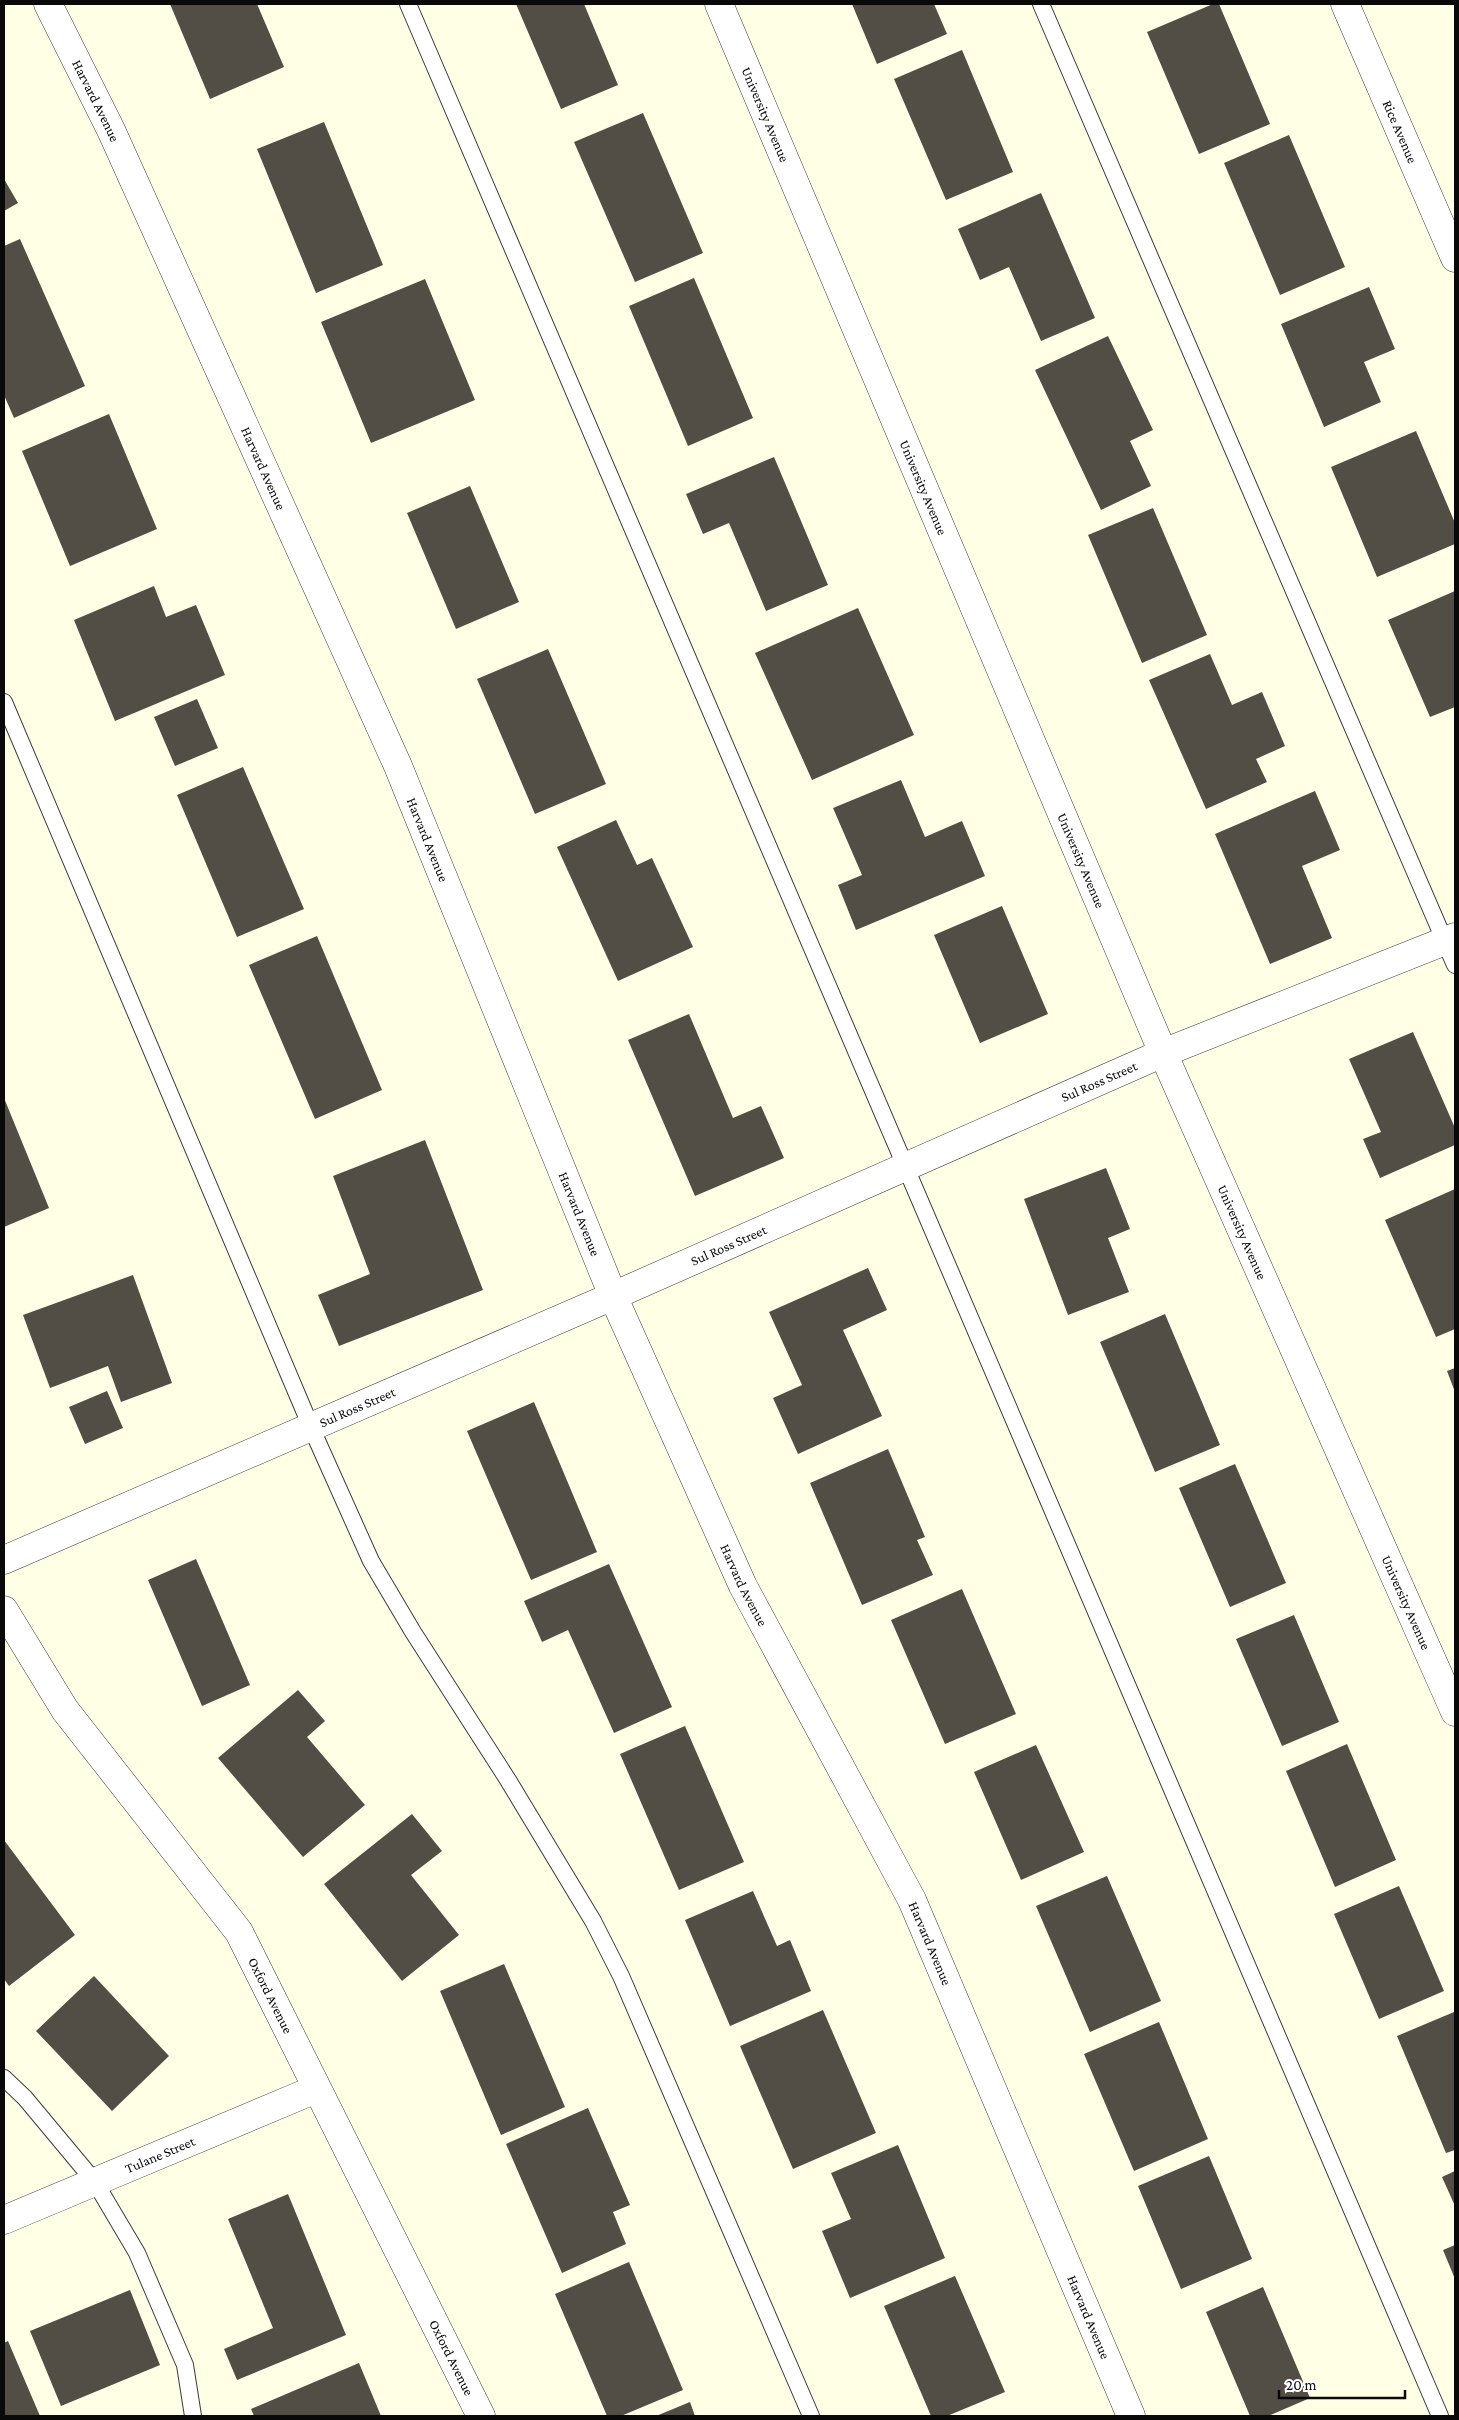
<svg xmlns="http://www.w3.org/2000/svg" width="1459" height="2420" viewBox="0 0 1459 2420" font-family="'Crimson Pro',serif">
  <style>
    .building { fill: #524d45 }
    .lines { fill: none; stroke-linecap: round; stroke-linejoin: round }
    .lane-casing { stroke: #3c3c3c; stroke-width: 18 }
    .street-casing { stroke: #3c3c3c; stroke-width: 29 }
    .lane { stroke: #fff; stroke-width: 16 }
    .street { stroke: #fff; stroke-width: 28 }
    .labels { text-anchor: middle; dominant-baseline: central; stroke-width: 5; stroke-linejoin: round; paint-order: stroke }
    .street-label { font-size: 14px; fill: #090909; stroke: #fff }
  </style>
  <rect width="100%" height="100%" fill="#ffffe6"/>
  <path class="building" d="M 170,4 L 257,4 L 284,67 L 210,99 Z
    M 516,4 L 584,4 L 618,85 L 561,109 Z
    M 852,4 L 934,4 L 947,34 L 877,64 Z
    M 1213,4 L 1219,4 L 1270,124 L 1199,154 L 1147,32 Z
    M 962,50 L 1013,172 L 946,200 L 894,79 Z
    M 643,113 L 703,253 L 635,282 L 574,142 Z
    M 324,122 L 383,265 L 316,293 L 257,149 Z
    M 1289,135 L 1345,267 L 1280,295 L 1224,163 Z
    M 4,179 L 18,203 L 4,211 Z
    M 1041,193 L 1095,318 L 1041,341 L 1009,267 L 980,280 L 958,229 Z
    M 20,239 L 85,386 L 14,418 L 4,395 L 4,246 Z
    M 694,278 L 753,418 L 688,446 L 629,306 Z
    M 425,279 L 475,400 L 371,443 L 321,322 Z
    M 1369,287 L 1395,349 L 1364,362 L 1381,402 L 1324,427 L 1281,324 Z
    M 1108,336 L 1153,430 L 1130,441 L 1151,486 L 1101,510 L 1035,370 Z
    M 109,414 L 157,529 L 70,566 L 22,451 Z
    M 1416,431 L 1455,523 L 1455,544 L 1377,577 L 1331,467 Z
    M 774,457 L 828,585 L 766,611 L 729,523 L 703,534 L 686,494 Z
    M 470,486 L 519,602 L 456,629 L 407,513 Z
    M 1153,508 L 1207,635 L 1142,663 L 1088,535 Z
    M 154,586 L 166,617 L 196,605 L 225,675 L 115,721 L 74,620 Z
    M 1455,591 L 1455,707 L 1430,717 L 1388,620 Z
    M 858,608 L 914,735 L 812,780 L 755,653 Z
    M 548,649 L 606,784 L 535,814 L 477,679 Z
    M 1210,654 L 1232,705 L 1262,692 L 1285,746 L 1256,759 L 1267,782 L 1206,809 L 1149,680 Z
    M 197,699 L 218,748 L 175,766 L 154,717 Z
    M 243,767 L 304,909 L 237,937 L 177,795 Z
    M 901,780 L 925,837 L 962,821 L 985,876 L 856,930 L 838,885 L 862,875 L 833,808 Z
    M 1315,791 L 1340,850 L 1302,866 L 1332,938 L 1270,964 L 1215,834 Z
    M 616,820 L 637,865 L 652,858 L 693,947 L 618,981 L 557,847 Z
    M 1002,906 L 1048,1014 L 980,1043 L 934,935 Z
    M 317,936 L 382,1090 L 315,1119 L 249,965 Z
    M 689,1014 L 733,1118 L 761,1106 L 784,1158 L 695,1196 L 628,1040 Z
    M 1413,1032 L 1455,1128 L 1455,1145 L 1380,1178 L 1363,1139 L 1381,1132 L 1349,1059 Z
    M 4,1098 L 49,1208 L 4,1227 Z
    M 425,1140 L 483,1290 L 339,1346 L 318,1295 L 370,1274 L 333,1176 Z
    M 1106,1168 L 1130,1229 L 1108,1238 L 1129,1292 L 1068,1315 L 1024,1199 Z
    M 1455,1189 L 1455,1329 L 1436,1337 L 1385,1220 Z
    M 868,1268 L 887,1310 L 843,1330 L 882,1416 L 798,1454 L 773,1398 L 802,1385 L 769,1312 Z
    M 133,1275 L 172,1383 L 121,1402 L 108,1366 L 50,1388 L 23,1315 Z
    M 1165,1314 L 1220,1445 L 1155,1472 L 1100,1342 Z
    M 1455,1368 L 1455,1392 L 1447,1371 Z
    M 107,1391 L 123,1428 L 85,1444 L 69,1407 Z
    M 534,1402 L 597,1552 L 531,1580 L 467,1431 Z
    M 888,1449 L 925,1537 L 917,1540 L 933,1575 L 862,1605 L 810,1483 Z
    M 1235,1464 L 1286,1583 L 1230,1607 L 1179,1488 Z
    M 196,1559 L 250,1685 L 202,1706 L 148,1580 Z
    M 609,1564 L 672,1707 L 614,1733 L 568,1630 L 542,1642 L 524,1601 Z
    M 962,1589 L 1016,1714 L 945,1744 L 891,1620 Z
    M 1294,1615 L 1339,1722 L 1282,1746 L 1236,1639 Z
    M 298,1690 L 325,1721 L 307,1737 L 365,1805 L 303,1857 L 218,1758 Z
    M 685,1726 L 744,1862 L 679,1890 L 620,1754 Z
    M 1347,1744 L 1396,1860 L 1335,1887 L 1286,1771 Z
    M 1036,1745 L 1084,1852 L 1021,1880 L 974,1772 Z
    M 412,1814 L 442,1851 L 411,1875 L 459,1935 L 402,1981 L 324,1884 Z
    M 4,1840 L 75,1935 L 9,1986 L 4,1979 Z
    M 1107,1876 L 1161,2001 L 1090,2032 L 1036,1906 Z
    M 1399,1886 L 1444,1991 L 1379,2019 L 1334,1914 Z
    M 753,1891 L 777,1946 L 790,1940 L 811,1991 L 730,2026 L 685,1920 Z
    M 504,1964 L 565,2107 L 501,2135 L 440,1991 Z
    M 94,1976 L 169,2056 L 112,2111 L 36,2031 Z
    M 823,2010 L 876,2133 L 793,2169 L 740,2046 Z
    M 1454,2012 L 1455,2150 L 1446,2153 L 1397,2036 Z
    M 1159,2022 L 1208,2139 L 1134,2171 L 1084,2054 Z
    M 588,2108 L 630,2205 L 613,2212 L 626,2244 L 562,2273 L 506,2144 Z
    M 898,2145 L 945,2258 L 850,2298 L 822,2231 L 851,2219 L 831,2173 Z
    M 1209,2156 L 1252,2259 L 1181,2289 L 1138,2186 Z
    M 1455,2171 L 1455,2206 L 1442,2177 Z
    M 288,2194 L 346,2335 L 237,2380 L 224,2349 L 273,2328 L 228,2219 Z
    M 1455,2245 L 1455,2279 L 1443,2250 Z
    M 629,2262 L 683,2390 L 621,2416 L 607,2416 L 555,2294 Z
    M 955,2276 L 1005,2392 L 947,2416 L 931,2416 L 884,2306 Z
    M 1263,2287 L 1310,2398 L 1268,2416 L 1250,2416 L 1206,2312 Z
    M 130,2290 L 160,2365 L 61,2406 L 30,2331 Z
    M 8,2341 L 40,2416 L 4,2416 L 4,2343 Z
    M 359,2363 L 381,2416 L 254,2416 L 251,2409 Z
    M 690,2402 L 695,2416 L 656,2416 Z"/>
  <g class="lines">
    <g class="lane-casing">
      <path id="lane" d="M 408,4 L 1440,2416
        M 1041,4 L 1455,965
        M 4,702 L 311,1427 L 371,1561 L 413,1632 L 508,1780 L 593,1921 L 621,1976 L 811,2416
        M 4,2078 L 25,2098 L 95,2182 L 137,2253 L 185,2365 L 193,2416"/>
    </g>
    <g class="street-casing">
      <g id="street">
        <path id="s1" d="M 48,4 L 111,130 L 398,766 L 613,1296 L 743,1586 L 912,1900 L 1131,2416"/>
        <path id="s2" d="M 719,4 L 1163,1053 L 1455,1712"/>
        <path id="s3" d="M 1345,4 L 1455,258"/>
        <path id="s4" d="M 4,1560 L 613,1296 L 1163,1053 L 1455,937"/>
        <path id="s5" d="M 4,1610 L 65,1710 L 239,1932 L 481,2416"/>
        <path id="s6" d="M 4,2220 L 316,2089"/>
      </g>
    </g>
    <use href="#lane" class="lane"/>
    <use href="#street" class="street"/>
  </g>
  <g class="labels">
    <g class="street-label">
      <text stroke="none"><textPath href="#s1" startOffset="108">Harvard Avenue</textPath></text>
      <text stroke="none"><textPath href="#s2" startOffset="120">University Avenue</textPath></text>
      <text stroke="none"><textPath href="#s3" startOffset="139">Rice Avenue</textPath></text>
      <text stroke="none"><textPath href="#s1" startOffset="512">Harvard Avenue</textPath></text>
      <text stroke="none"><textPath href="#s2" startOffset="525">University Avenue</textPath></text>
      <text stroke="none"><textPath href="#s1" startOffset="918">Harvard Avenue</textPath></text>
      <text stroke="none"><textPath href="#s2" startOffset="930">University Avenue</textPath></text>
      <text stroke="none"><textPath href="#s4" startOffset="1195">Sul Ross Street</textPath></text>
      <text stroke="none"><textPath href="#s1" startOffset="1322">Harvard Avenue</textPath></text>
      <text stroke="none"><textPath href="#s2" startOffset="1335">University Avenue</textPath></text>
      <text stroke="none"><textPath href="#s4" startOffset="790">Sul Ross Street</textPath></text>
      <text stroke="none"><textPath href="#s4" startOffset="385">Sul Ross Street</textPath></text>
      <text stroke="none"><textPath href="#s1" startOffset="1728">Harvard Avenue</textPath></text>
      <text stroke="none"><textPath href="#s2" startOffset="1740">University Avenue</textPath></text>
      <text stroke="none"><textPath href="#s1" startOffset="2132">Harvard Avenue</textPath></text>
      <text stroke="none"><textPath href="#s5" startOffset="470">Oxford Avenue</textPath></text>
      <text stroke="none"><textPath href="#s6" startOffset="169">Tulane Street</textPath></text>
      <text stroke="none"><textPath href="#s1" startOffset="2538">Harvard Avenue</textPath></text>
      <text stroke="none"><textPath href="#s5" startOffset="875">Oxford Avenue</textPath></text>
    </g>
  </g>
  <rect width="1459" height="2420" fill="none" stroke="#090909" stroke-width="10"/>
  <path d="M1279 2390v8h126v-8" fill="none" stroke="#090909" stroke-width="2.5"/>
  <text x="1286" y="2390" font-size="15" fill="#090909" stroke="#ffffff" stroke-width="4" paint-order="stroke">20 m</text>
</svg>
